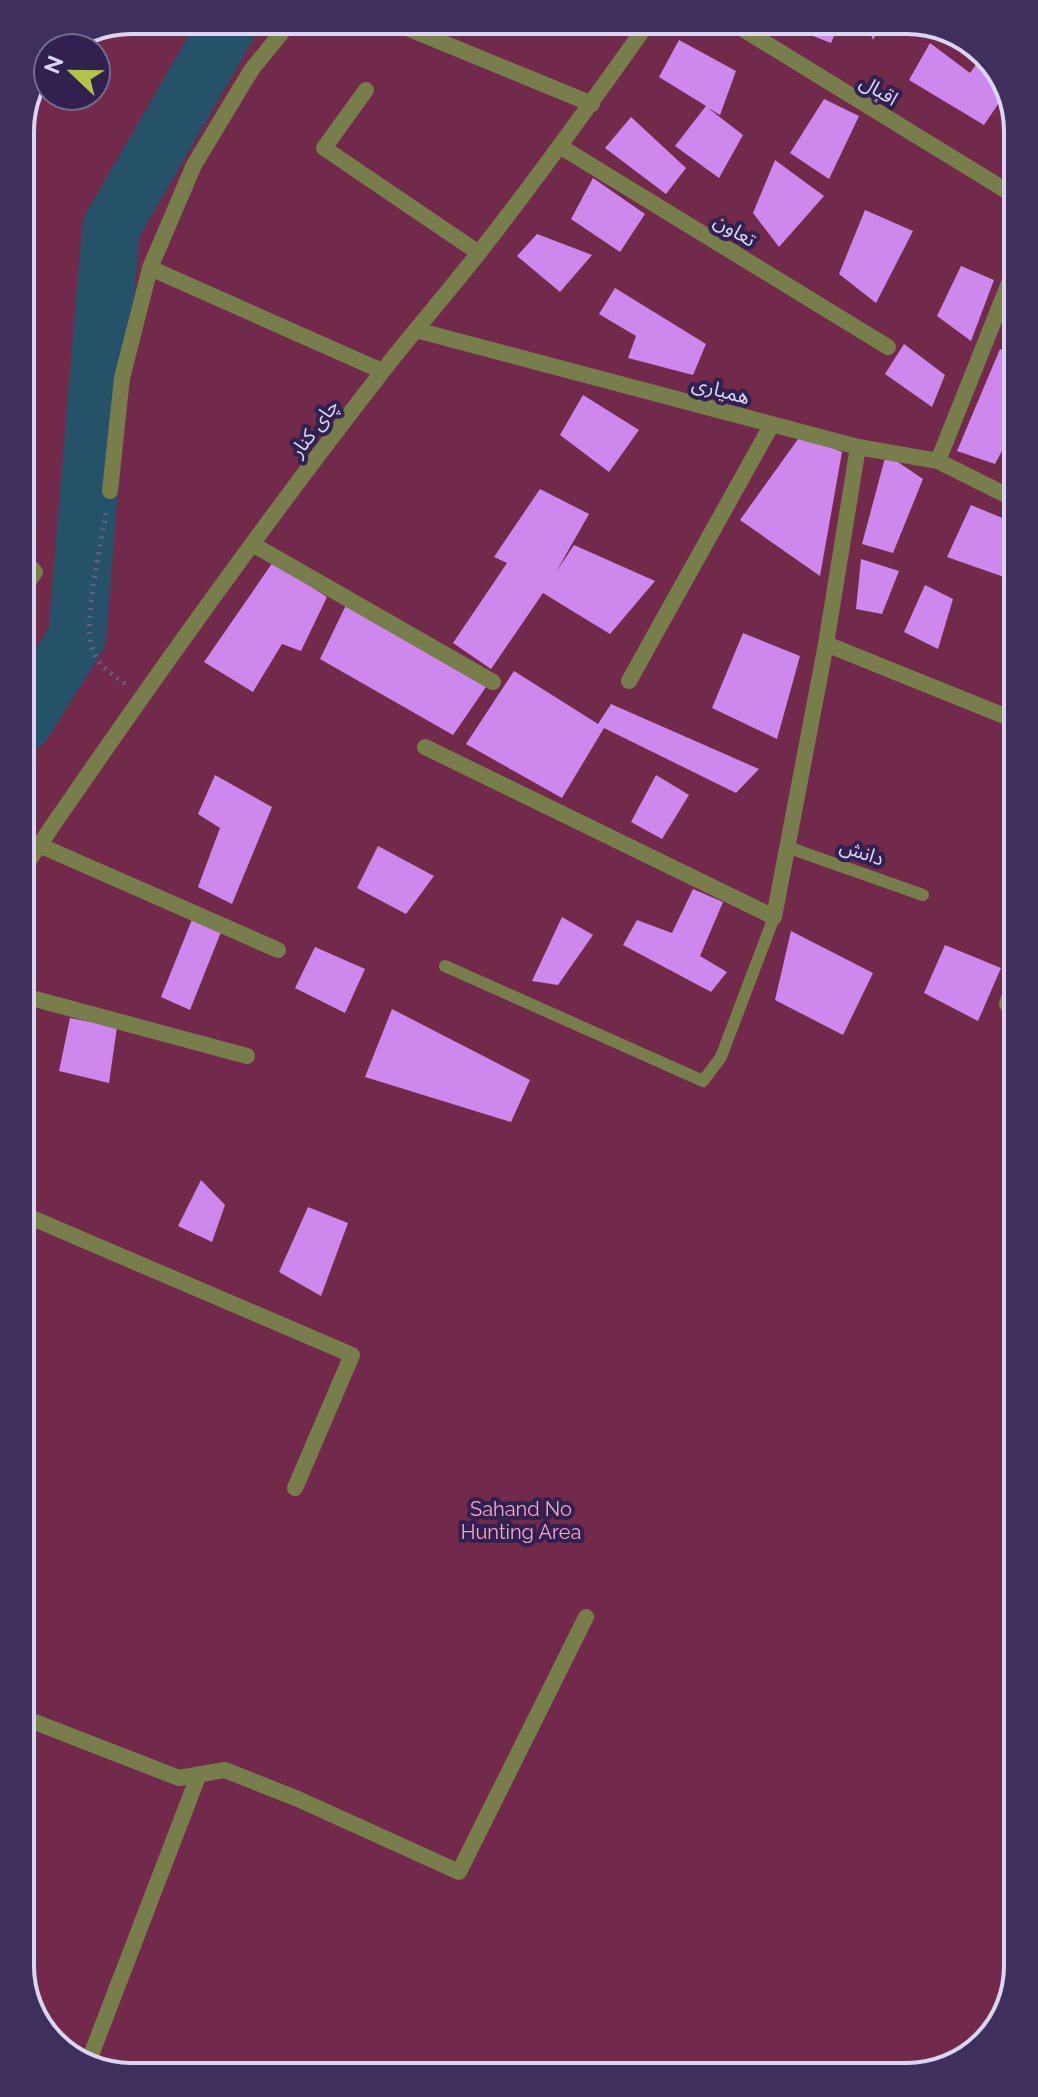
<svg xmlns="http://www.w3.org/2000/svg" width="1038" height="2097" viewBox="0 0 1038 2097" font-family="Raleway,'Noto Sans Arabic',sans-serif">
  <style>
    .green { fill: #722a4b }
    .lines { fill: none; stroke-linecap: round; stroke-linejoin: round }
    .river { stroke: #255169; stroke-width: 58 }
    .building { fill: #ce88ed }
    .path { stroke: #695e87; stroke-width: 5; stroke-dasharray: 2 6; stroke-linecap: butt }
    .lane { stroke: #777e4c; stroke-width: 12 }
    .street { stroke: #777e4c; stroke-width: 16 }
    .labels { text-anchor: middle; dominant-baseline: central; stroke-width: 8; stroke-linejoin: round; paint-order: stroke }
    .street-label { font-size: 20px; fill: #dbd5f3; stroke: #302150 }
    .park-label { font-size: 20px; fill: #fda4c7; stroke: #302150 }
    .rim { fill: none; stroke: #dbd5f3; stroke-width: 4 }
  </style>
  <rect width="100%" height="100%" fill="#302150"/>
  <path class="green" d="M 131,20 L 915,20 L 974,43 L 1010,89 L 1018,1966 L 999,2028 L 949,2069 L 123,2077 L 64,2054 L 28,2008 L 20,124 L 48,63 L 48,96 L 96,96 L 96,48 L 63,48 Z"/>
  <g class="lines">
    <path class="river" d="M 23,723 L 77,637 L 111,228 L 231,20"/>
  </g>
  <path class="building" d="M 806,20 L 841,20 L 831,43 L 803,32 Z
    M 863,20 L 883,20 L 873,40 L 869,29 L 860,24 Z
    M 679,40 L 736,71 L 720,115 L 708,108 L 743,135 L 719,178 L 675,146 L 706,106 L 659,77 Z
    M 930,43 L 970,73 L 980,59 L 993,67 L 1009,88 L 984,125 L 909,80 Z
    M 824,99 L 859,116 L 829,179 L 790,153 Z
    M 631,117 L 686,168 L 666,194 L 605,148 Z
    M 775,160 L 824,196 L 779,247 L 753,213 Z
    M 593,178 L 645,214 L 620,252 L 571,219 Z
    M 865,210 L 913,231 L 876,303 L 839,274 Z
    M 537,234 L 592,255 L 560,292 L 517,256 Z
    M 961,266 L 994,280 L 971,341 L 937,316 Z
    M 615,288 L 706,344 L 693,375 L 628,358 L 636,336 L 599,314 Z
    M 904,344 L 945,375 L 932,407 L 885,374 Z
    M 1000,349 L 1011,355 L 1011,434 L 995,464 L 957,451 Z
    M 583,395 L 639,430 L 609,472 L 560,435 Z
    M 801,435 L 842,452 L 820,576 L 740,520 Z
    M 886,454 L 923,479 L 893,553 L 862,544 Z
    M 540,489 L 589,514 L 556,572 L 574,545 L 655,581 L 610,634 L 543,593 L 491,669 L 453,643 L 507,563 L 494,557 Z
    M 971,505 L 1012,522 L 1012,562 L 1004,577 L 947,557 Z
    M 861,559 L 899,571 L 882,614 L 856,609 Z
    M 273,562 L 327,597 L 301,651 L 282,644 L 253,692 L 204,662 Z
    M 925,585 L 953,599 L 938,649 L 904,632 Z
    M 346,605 L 486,687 L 453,735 L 320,659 Z
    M 743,633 L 800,656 L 777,739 L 712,708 Z
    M 514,671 L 598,724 L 611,704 L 759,769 L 736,793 L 604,728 L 562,798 L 466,744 Z
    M 215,775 L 272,807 L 232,904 L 198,887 L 220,828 L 198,814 Z
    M 656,775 L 689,795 L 662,839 L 631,822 Z
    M 378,846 L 434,876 L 406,914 L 357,888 Z
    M 693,889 L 723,902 L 700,956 L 727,972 L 711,992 L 623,945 L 637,920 L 672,933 Z
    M 193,917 L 221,932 L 190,1010 L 161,997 Z
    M 562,917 L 593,935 L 558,985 L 532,981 Z
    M 791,931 L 873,973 L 843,1035 L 775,1000 Z
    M 945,945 L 1001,968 L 978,1021 L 924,993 Z
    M 315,947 L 365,969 L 345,1013 L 295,988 Z
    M 392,1009 L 530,1080 L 511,1122 L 365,1077 Z
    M 70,1018 L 117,1027 L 109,1083 L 59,1071 Z
    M 201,1180 L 225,1205 L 212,1242 L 178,1226 Z
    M 308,1207 L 348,1223 L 321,1296 L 279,1272 Z"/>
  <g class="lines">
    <path class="path" d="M 106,513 C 101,547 83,617 92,648 C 97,665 112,674 125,684"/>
    <path class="lane" d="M 787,847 L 923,895
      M 445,966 L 703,1081 L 721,1057 L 774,917"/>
    <path class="street" d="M 728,20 L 1010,193
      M 407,28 L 592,104
      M 366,90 L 324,148 L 479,253
      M 561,147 L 888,347
      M 150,268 L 382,371
      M 416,330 L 858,447 L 938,461 L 1012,498
      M 938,461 L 1011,278
      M 110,491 L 122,378 L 150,268 L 194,165 L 252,69 L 292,20
      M 252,544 L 493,682
      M 22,558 L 35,572 L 22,590
      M 826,644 L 1012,719
      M 629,681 L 772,424
      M 425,747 L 774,917 L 826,644 L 858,447
      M 39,845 L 278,950
      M 23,869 C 138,700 256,534 382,372 C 414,331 449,291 481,250 C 540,175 595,98 650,20
      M 24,996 L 247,1056
      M 1007,1004 L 1014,983
      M 25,1215 L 352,1355 L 295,1488
      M 27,1719 L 179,1778 L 225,1770 L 298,1799 L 459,1872 L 586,1617
      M 88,2063 L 199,1774"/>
  </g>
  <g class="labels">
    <g class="street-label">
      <text transform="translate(879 90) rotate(31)">اقبال</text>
      <text transform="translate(735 230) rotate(31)">تعاون</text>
      <text transform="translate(721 390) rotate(15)">همیاری</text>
      <text transform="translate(314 428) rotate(-53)">چای کنار</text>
      <text transform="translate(862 852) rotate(19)">دانش</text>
    </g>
    <g class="park-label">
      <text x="521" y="1509">Sahand No<tspan x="521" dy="23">Hunting Area</tspan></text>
    </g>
  </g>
  <path d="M0 0H1038V2097H0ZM131 34H907A97 97 0 0 1 1004 131V1966A97 97 0 0 1 907 2063H131A97 97 0 0 1 34 1966V131A97 97 0 0 1 131 34Z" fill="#3e2f5d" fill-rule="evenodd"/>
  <path class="rim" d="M131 34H907A97 97 0 0 1 1004 131V1966A97 97 0 0 1 907 2063H131A97 97 0 0 1 34 1966V131A97 97 0 0 1 131 34Z"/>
  <g transform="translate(72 72) rotate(292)"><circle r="38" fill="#302150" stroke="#746991" stroke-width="2"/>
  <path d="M0-6L14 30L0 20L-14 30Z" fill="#b5c249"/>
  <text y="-12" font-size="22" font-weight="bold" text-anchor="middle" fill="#dbd5f3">N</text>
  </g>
</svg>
